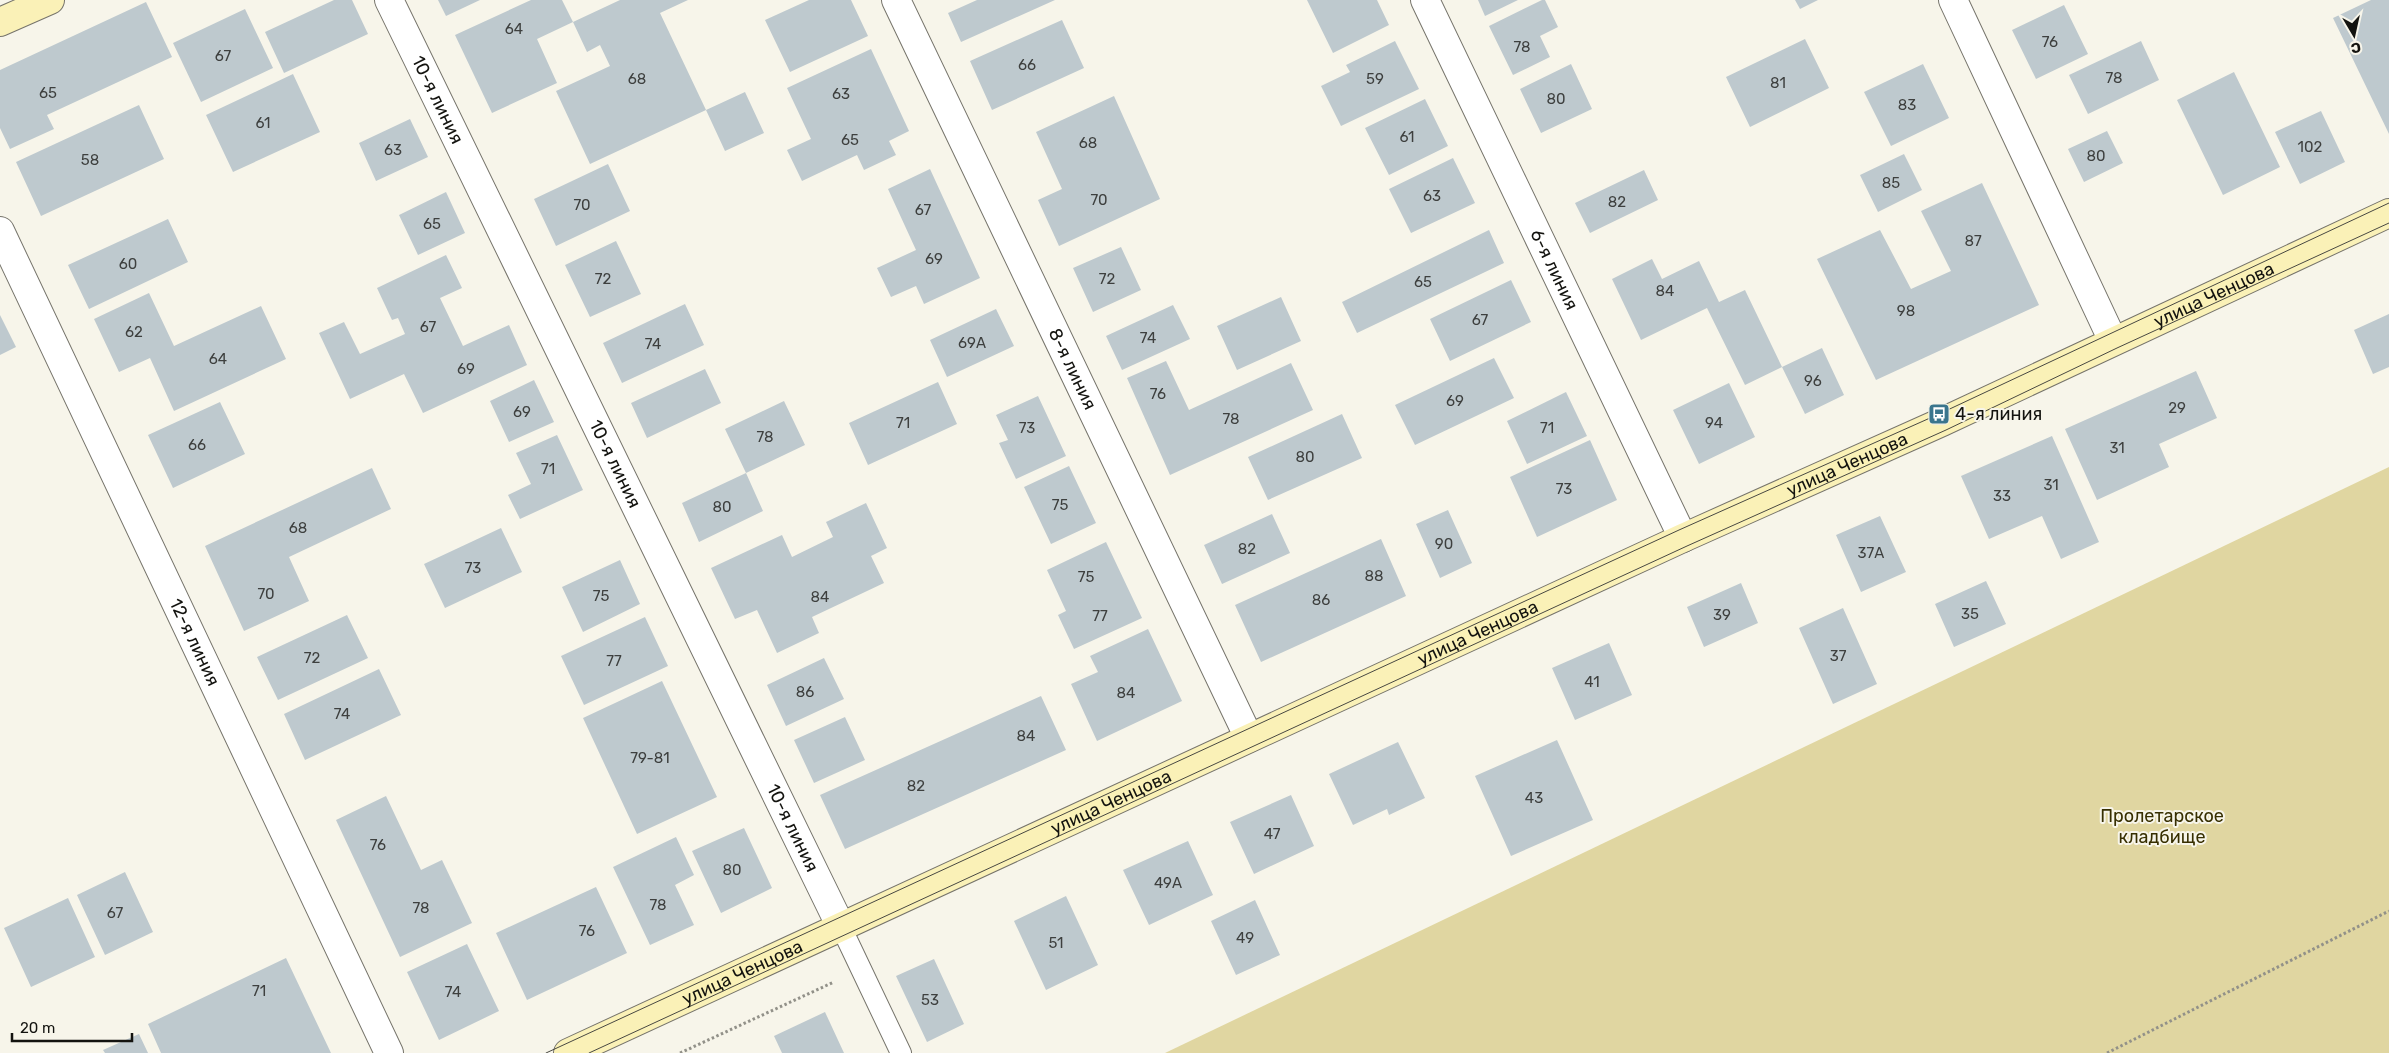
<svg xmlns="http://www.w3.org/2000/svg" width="2389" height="1053" viewBox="0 0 2389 1053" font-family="Rubik,sans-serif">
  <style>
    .green { fill: #e0d6a1 }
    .building { fill: #bec9ce }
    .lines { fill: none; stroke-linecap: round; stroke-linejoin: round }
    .lane-casing { stroke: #76746b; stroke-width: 22 }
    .street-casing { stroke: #76746b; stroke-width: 30 }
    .secondary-casing { stroke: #76746b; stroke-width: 30 }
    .path { stroke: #929189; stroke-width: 3; stroke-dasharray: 2.5 2.5; stroke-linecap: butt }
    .lane { stroke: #fff; stroke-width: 20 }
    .street { stroke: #fff; stroke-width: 28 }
    .secondary { stroke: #faf1b7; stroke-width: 28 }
    .tram { stroke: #484842; stroke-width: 1 }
    .labels { text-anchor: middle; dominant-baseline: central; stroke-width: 4; stroke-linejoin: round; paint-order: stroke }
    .number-label { font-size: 15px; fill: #3e403f }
    .street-label { font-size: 18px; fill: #13130f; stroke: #f7f5ea }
    .poi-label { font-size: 18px; fill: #13130f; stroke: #f7f5ea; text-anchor: start }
    .park-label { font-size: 18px; fill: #372f01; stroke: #f7f5ea }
  </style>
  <rect width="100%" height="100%" fill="#f7f5ea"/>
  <path class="green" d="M 2389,467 L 2389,1053 L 1165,1053 Z"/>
  <path class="building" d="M 334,0 L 352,0 L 368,34 L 284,73 L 265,32 Z
    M 438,0 L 480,0 L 446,16 Z
    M 531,0 L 562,0 L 573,22 L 537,39 L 557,83 L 492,113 L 455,35 Z
    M 620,0 L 688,0 L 660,13 L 706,110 L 590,164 L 556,91 L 610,66 L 600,45 L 587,52 L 573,22 Z
    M 809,0 L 851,0 L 868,36 L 790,72 L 765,20 Z
    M 977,0 L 1055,0 L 961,42 L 948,13 Z
    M 1307,0 L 1377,0 L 1389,25 L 1333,53 Z
    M 1478,0 L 1518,0 L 1485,16 Z
    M 1542,0 L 1545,0 L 1558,27 L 1540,36 L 1550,57 L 1513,75 L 1489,26 Z
    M 1795,0 L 1818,0 L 1800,9 Z
    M 2371,0 L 2389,0 L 2389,134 L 2333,18 Z
    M 146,2 L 172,57 L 47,115 L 54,129 L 10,149 L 0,128 L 0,70 Z
    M 2064,5 L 2088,54 L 2036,79 L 2012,30 Z
    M 245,9 L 273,68 L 201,102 L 173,43 Z
    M 1062,20 L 1084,68 L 992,110 L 970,61 Z
    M 1805,39 L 1829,88 L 1750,127 L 1726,77 Z
    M 1395,41 L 1419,89 L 1341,126 L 1321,86 L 1350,72 L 1346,65 Z
    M 2141,41 L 2159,80 L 2088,114 L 2069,75 Z
    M 871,49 L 909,131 L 889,141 L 896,155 L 864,170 L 857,155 L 802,181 L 787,150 L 811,139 L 787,88 Z
    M 1571,64 L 1592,109 L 1541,133 L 1520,89 Z
    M 1923,64 L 1949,118 L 1891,146 L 1864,92 Z
    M 2234,72 L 2280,167 L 2223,195 L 2177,100 Z
    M 293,74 L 320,132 L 233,172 L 206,115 Z
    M 745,92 L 764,133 L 725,151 L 706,110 Z
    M 1114,96 L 1160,199 L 1059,246 L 1038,200 L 1062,189 L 1036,132 Z
    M 1425,99 L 1448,146 L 1389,175 L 1365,128 Z
    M 139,105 L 164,159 L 41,216 L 16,162 Z
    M 2321,111 L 2345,162 L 2300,184 L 2275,132 Z
    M 410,119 L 428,157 L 376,181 L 359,143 Z
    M 2107,131 L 2123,163 L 2084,182 L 2068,149 Z
    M 1904,154 L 1922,190 L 1878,212 L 1860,175 Z
    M 1453,158 L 1475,203 L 1411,233 L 1389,189 Z
    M 608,164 L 630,211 L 556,246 L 534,199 Z
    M 930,169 L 980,278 L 924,304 L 916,286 L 891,297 L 877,268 L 916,250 L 888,189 Z
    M 1644,170 L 1658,200 L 1590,233 L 1575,203 Z
    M 1982,183 L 2039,305 L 1876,380 L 1817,259 L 1880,230 L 1911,289 L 1951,271 L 1921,211 Z
    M 446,192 L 465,233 L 418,255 L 399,215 Z
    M 168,219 L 188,262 L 89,309 L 68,265 Z
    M 1489,230 L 1504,263 L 1357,333 L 1342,302 Z
    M 616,241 L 641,294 L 590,317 L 565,265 Z
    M 1121,247 L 1141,290 L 1093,312 L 1073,268 Z
    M 446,255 L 462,288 L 440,298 L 463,346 L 509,325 L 527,365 L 423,413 L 404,374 L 350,399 L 319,333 L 344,322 L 360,354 L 405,334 L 398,318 L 392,320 L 377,288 Z
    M 1652,259 L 1662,279 L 1699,261 L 1719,302 L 1745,290 L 1782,367 L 1745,385 L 1707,308 L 1641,340 L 1612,279 Z
    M 1511,280 L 1531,322 L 1450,361 L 1430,319 Z
    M 149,293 L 174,346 L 261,306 L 286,359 L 174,411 L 150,358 L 119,372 L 94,319 Z
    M 1281,297 L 1301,341 L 1237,370 L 1217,326 Z
    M 685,304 L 704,345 L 622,383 L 603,343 Z
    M 1173,305 L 1190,339 L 1122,370 L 1106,336 Z
    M 996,309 L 1014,346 L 947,377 L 930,340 Z
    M 2389,314 L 2389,367 L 2373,374 L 2354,330 Z
    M 0,315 L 16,347 L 0,355 Z
    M 1822,348 L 1844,395 L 1805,414 L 1782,367 Z
    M 1494,358 L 1514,398 L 1415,445 L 1395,405 Z
    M 1166,361 L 1189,410 L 1291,363 L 1313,410 L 1170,475 L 1127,378 Z
    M 705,369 L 721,403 L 647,438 L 631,403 Z
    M 2196,371 L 2217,418 L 2159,444 L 2169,467 L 2097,500 L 2065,429 Z
    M 534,380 L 554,422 L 509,442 L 490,401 Z
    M 938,382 L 957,424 L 868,465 L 849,423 Z
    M 1729,383 L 1755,437 L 1699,464 L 1673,410 Z
    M 1566,392 L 1587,436 L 1527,464 L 1507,421 Z
    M 1038,396 L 1066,456 L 1016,479 L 999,443 L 1008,440 L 996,415 Z
    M 784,401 L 805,445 L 746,473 L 763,511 L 699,542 L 682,503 L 746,473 L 725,429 Z
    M 220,402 L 245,454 L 173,488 L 148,435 Z
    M 1342,414 L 1362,458 L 1268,500 L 1248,457 Z
    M 557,435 L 583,490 L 520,519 L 508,495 L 531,484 L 516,453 Z
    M 2052,436 L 2099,542 L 2061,559 L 2042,516 L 1989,539 L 1961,476 Z
    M 1590,440 L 1617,500 L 1537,537 L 1510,477 Z
    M 1069,466 L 1096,523 L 1051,544 L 1024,487 Z
    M 372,468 L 391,509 L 289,557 L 309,601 L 244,631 L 205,546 Z
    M 866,503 L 887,548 L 871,556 L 884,583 L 812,617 L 819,633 L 777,653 L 757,610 L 735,619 L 711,568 L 782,535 L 792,557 L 833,537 L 826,522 Z
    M 1448,510 L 1472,563 L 1440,578 L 1416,524 Z
    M 1272,514 L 1290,553 L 1222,584 L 1204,545 Z
    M 1880,516 L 1906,572 L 1861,592 L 1836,535 Z
    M 501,528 L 522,572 L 445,608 L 424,564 Z
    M 1381,539 L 1406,596 L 1261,662 L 1235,605 Z
    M 1106,542 L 1142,618 L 1074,649 L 1058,615 L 1066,611 L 1047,570 Z
    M 620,560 L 640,604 L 583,632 L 562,587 Z
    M 1986,581 L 2006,624 L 1954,647 L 1935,604 Z
    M 1741,583 L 1758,623 L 1704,647 L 1687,607 Z
    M 1843,608 L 1877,684 L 1833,704 L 1799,628 Z
    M 347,615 L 368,658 L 278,700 L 257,657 Z
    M 645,617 L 668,666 L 584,705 L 561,656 Z
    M 1148,629 L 1182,701 L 1097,741 L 1071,684 L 1098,672 L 1090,656 Z
    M 1609,643 L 1632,695 L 1575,720 L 1552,668 Z
    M 824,658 L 844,699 L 786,726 L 767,685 Z
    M 379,669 L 401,715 L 305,760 L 284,714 Z
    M 662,681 L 717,797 L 637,834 L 583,718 Z
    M 1041,696 L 1066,750 L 845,849 L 820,795 Z
    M 845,717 L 865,760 L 814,783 L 794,740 Z
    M 1557,740 L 1593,820 L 1511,856 L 1475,776 Z
    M 1398,742 L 1425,798 L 1389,815 L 1387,809 L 1353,825 L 1329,774 Z
    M 1291,795 L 1314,846 L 1254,874 L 1230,822 Z
    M 386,796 L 421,870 L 442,860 L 472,923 L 400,957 L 336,820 Z
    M 744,828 L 772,888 L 721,913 L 692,851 Z
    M 676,837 L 694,875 L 675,885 L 694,925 L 650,945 L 613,867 Z
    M 1188,841 L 1213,895 L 1149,925 L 1123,870 Z
    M 125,872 L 153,932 L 105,955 L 77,895 Z
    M 596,887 L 627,953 L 527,1000 L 496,933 Z
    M 1066,896 L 1098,965 L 1046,990 L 1014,921 Z
    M 68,898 L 95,957 L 31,987 L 4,928 Z
    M 1255,900 L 1280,955 L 1236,975 L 1211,921 Z
    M 467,944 L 499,1011 L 439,1040 L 407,972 Z
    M 286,958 L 331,1053 L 161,1053 L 148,1024 Z
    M 934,959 L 964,1024 L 927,1042 L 896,976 Z
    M 825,1012 L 844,1053 L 782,1053 L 774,1036 Z
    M 139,1034 L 148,1053 L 105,1053 L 103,1050 Z"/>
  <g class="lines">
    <g class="lane-casing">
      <path id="lane" d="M 841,927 L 901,1053"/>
    </g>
    <g class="street-casing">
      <g id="street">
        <path id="s1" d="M 389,0 L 841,927"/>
        <path id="s2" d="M 896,0 L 1249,738"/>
        <path id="s3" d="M 1425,0 L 1683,538"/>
        <path d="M 1953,0 L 2113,341"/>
        <path id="s4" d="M 0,231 L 389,1053"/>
      </g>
    </g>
    <g class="secondary-casing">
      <g id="secondary">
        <path d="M 0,22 L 50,0"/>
        <path id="s5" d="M 568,1053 L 1683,538 L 1942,422 L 2389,213"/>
      </g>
    </g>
    <path class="path" d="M 680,1053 L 834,982
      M 2107,1053 L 2389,911"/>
    <use href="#lane" class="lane"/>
    <use href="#street" class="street"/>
    <use href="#secondary" class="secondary"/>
    <path class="tram" d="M 546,1053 L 1679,530 L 1939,414 L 2389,203
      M 589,1053 L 1687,546 L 1946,430 L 2117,348 L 2389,223"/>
  </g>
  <defs>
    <g id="bus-square" transform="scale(1.125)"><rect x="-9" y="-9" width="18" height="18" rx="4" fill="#3a758d" stroke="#f7f5ea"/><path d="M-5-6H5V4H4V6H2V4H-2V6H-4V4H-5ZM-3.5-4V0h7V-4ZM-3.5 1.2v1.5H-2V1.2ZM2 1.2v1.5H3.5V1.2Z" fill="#fff"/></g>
  </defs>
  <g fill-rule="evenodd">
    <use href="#bus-square" x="1939" y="414"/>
  </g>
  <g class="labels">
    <g class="number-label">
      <text x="514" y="29">64</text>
      <text x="2050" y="42">76</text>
      <text x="1522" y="47">78</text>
      <text x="223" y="56">67</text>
      <text x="1027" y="65">66</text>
      <text x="2114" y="78">78</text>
      <text x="637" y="79">68</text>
      <text x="1375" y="79">59</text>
      <text x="1778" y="83">81</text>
      <text x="48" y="93">65</text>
      <text x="841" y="94">63</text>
      <text x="1556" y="99">80</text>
      <text x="1907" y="105">83</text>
      <text x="263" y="123">61</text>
      <text x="1407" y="137">61</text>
      <text x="850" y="140">65</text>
      <text x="1088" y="143">68</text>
      <text x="2310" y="147">102</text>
      <text x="393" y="150">63</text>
      <text x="2096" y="156">80</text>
      <text x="90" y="160">58</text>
      <text x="1891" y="183">85</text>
      <text x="1432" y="196">63</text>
      <text x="1099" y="200">70</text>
      <text x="1617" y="202">82</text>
      <text x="582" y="205">70</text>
      <text x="923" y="210">67</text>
      <text x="432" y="224">65</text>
      <text x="1973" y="241">87</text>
      <text x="934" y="259">69</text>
      <text x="128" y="264">60</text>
      <text x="603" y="279">72</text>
      <text x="1107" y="279">72</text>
      <text x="1423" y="282">65</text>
      <text x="1665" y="291">84</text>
      <text x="1906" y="311">98</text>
      <text x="1480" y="320">67</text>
      <text x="428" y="327">67</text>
      <text x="134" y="332">62</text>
      <text x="1148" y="338">74</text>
      <text x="972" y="343">69А</text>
      <text x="653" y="344">74</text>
      <text x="218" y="359">64</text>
      <text x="466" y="369">69</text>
      <text x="1813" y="381">96</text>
      <text x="1158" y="394">76</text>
      <text x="1455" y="401">69</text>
      <text x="2177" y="408">29</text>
      <text x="522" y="412">69</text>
      <text x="1231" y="419">78</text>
      <text x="903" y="423">71</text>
      <text x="1714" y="423">94</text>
      <text x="1027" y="428">73</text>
      <text x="1547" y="428">71</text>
      <text x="765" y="437">78</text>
      <text x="197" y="445">66</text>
      <text x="2117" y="448">31</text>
      <text x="1305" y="457">80</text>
      <text x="548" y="469">71</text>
      <text x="2051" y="485">31</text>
      <text x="1564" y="489">73</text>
      <text x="2002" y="496">33</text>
      <text x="1060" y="505">75</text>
      <text x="722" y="507">80</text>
      <text x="298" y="528">68</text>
      <text x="1444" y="544">90</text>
      <text x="1247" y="549">82</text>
      <text x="1871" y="553">37А</text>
      <text x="473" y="568">73</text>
      <text x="1374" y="576">88</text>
      <text x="1086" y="577">75</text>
      <text x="266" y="594">70</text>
      <text x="601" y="596">75</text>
      <text x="820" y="597">84</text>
      <text x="1321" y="600">86</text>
      <text x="1970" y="614">35</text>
      <text x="1722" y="615">39</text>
      <text x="1100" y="616">77</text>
      <text x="1838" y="656">37</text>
      <text x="312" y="658">72</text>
      <text x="614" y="661">77</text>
      <text x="1592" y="682">41</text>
      <text x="805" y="692">86</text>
      <text x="1126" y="693">84</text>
      <text x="342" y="714">74</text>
      <text x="1026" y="736">84</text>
      <text x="650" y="758">79-81</text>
      <text x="916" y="786">82</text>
      <text x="1534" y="798">43</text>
      <text x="1272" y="834">47</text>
      <text x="378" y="845">76</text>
      <text x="732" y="870">80</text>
      <text x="1168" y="883">49А</text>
      <text x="658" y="905">78</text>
      <text x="421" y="908">78</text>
      <text x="115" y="913">67</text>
      <text x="587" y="931">76</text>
      <text x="1245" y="938">49</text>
      <text x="1056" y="943">51</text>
      <text x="259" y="991">71</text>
      <text x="453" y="992">74</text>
      <text x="930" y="1000">53</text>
    </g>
    <g class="street-label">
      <text stroke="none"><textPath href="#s1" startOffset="111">10-я линия</textPath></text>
      <text stroke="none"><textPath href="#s3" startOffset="299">6-я линия</textPath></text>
      <text stroke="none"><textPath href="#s5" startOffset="1812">улица Ченцова</textPath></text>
      <text stroke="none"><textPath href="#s2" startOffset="409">8-я линия</textPath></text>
      <text stroke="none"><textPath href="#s1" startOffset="516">10-я линия</textPath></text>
      <text stroke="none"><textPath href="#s5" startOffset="1408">улица Ченцова</textPath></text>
      <text stroke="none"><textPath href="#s5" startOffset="1002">улица Ченцова</textPath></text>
      <text stroke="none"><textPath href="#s4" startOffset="455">12-я линия</textPath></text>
      <text stroke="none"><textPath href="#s5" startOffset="598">улица Ченцова</textPath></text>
      <text stroke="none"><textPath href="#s1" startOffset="921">10-я линия</textPath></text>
      <text stroke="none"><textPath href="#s5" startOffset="192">улица Ченцова</textPath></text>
    </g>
    <g class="poi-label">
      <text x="1955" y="414">4-я линия</text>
    </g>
    <g class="park-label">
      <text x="2162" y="816">Пролетарское<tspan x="2162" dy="21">кладбище</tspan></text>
    </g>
  </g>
  <g transform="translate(2354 35) rotate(171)" stroke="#f7f5ea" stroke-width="4" paint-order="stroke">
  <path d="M0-4L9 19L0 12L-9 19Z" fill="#13130f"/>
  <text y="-8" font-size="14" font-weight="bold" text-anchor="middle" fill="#13130f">С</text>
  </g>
  <path d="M12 1033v8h120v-8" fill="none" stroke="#13130f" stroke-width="2.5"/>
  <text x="20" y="1033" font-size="15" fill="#13130f" stroke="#f7f5ea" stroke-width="4" paint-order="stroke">20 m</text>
</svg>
